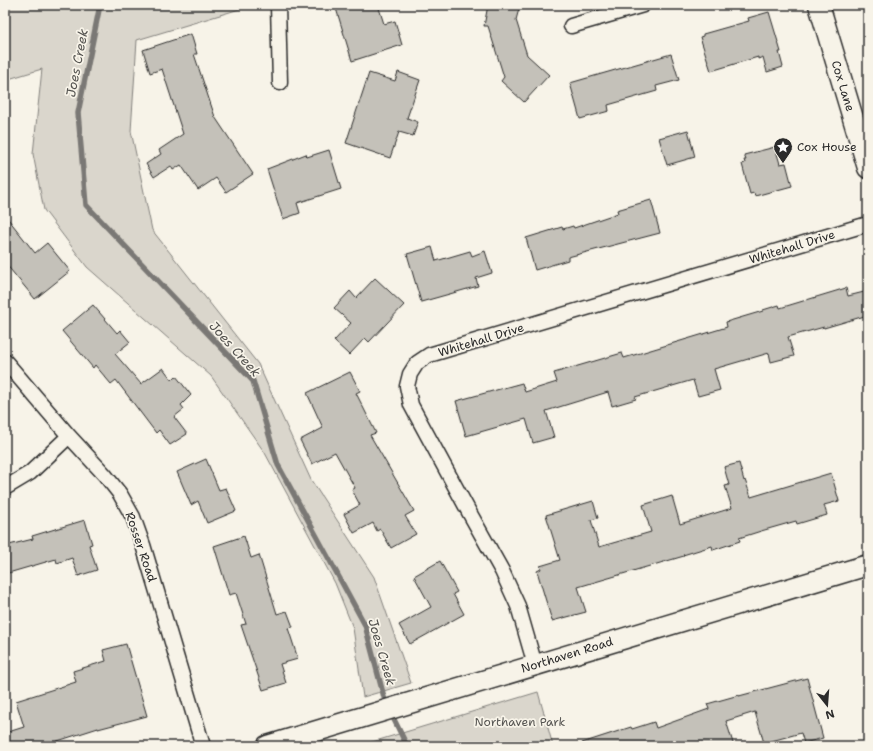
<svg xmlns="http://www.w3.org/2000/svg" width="873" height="751" viewBox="0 0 873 751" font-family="'Shantell Sans',sans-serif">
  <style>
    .green { fill: #dad6cc; stroke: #82807c }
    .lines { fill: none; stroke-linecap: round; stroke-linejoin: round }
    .stream { stroke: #7a7874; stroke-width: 5.5 }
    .building { fill: #c4c1b9; stroke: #2b2b2b }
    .street-casing { stroke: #2b2b2b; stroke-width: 17 }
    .secondary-casing { stroke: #2b2b2b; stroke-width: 23 }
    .street { stroke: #f7f3e8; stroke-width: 14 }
    .secondary { stroke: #f7f3e8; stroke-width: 20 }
    .labels { text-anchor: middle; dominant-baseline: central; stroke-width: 3.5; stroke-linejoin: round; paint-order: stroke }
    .street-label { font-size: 12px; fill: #2b2b2b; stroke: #f7f3e8 }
    .poi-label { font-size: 12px; fill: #2b2b2b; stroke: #f7f3e8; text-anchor: start }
    .park-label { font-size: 12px; fill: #575653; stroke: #f7f3e8 }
    .water-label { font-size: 13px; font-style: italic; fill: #53524f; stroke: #f7f3e8 }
  </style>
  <rect width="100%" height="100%" fill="#f7f3e8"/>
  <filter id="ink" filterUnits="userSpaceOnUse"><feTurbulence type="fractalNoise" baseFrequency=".025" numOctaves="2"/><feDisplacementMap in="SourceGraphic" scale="8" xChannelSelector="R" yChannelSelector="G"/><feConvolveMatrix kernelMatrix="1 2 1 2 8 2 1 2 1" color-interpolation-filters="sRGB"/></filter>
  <g filter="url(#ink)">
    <path class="green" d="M 5,5 L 253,5 L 137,40 L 131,131 L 152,230 L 258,364 L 311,480 L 374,577 L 411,683 L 363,697 L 353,628 L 335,583 L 265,453 L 211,376 L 87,267 L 44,210 L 33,154 L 42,69 L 5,80 Z
      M 538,692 L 553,746 L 359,746 Z"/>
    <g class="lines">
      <path class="stream" d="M 100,5 L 78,113 L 86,205 L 253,381 L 278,465 L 365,625 L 385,701 L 407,746"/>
    </g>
    <path class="building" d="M 335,5 L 378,5 L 384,24 L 395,21 L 402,45 L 352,61 Z
      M 488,5 L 520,5 L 516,20 L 527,55 L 549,75 L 524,102 L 501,81 L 504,77 L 488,26 L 484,26 Z
      M 769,12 L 781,52 L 779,52 L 783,67 L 767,72 L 763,57 L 758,59 L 758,57 L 711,71 L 700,37 L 703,36 L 703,34 L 749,21 L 748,18 Z
      M 191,34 L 197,54 L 194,54 L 215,117 L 253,174 L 226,192 L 216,178 L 198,190 L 181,165 L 173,170 L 171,166 L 154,177 L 146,164 L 161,154 L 159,150 L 183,134 L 162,69 L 150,73 L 143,50 Z
      M 671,54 L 679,80 L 656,86 L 657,91 L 608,105 L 609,111 L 580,119 L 570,83 Z
      M 398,72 L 420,80 L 407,118 L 418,122 L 413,136 L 399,132 L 390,158 L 346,143 L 369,73 L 395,81 Z
      M 688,130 L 695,157 L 667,165 L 659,138 Z
      M 775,147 L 780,164 L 786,163 L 792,186 L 755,196 L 754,193 L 750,194 L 742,164 L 745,163 L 744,160 L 746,160 L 744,155 Z
      M 329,150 L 341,189 L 297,203 L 300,213 L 283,219 L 267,169 L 306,154 L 307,157 Z
      M 651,200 L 660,233 L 568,257 L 568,260 L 535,270 L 526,238 L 562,227 L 563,229 L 573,226 L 574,228 L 618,213 L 617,210 Z
      M 5,215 L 35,253 L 47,243 L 70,271 L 35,299 L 5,263 Z
      M 432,247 L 436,261 L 470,251 L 472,256 L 485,251 L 492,273 L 476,278 L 478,286 L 421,302 L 407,254 Z
      M 375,278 L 404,305 L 369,342 L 365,338 L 349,355 L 334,341 L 351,323 L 334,308 L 350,291 L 356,298 Z
      M 846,288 L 848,296 L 868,291 L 868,315 L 824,328 L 824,327 L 788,337 L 794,356 L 771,362 L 769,353 L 714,369 L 720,390 L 698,396 L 693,380 L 635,397 L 636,399 L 612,406 L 608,392 L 546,411 L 554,437 L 533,443 L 526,419 L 466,436 L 456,401 L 522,383 L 525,392 L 557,382 L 554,373 L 622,353 L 624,358 L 727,327 L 726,322 L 763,311 L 763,310 L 779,305 L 780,308 Z
      M 93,305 L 117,333 L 120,330 L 130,342 L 115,354 L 141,384 L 163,368 L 172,380 L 176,376 L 191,395 L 181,405 L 184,409 L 174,417 L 187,434 L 170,445 L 159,430 L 156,433 L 116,380 L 111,384 L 95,365 L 93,368 L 62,331 Z
      M 350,372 L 360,391 L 356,393 L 376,433 L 370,435 L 414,511 L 405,516 L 416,534 L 391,548 L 380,529 L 377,531 L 373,523 L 354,533 L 344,514 L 360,505 L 352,490 L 355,488 L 335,452 L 312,464 L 300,440 L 323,428 L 307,393 Z
      M 206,459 L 219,490 L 226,488 L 236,511 L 207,523 L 198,501 L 191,505 L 177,472 Z
      M 739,463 L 744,481 L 745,480 L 751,497 L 831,473 L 839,501 L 824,505 L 827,515 L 797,524 L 796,521 L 761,531 L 739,538 L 740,541 L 713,550 L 712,546 L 683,555 L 684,556 L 578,587 L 586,612 L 552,621 L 537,571 L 541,569 L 540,566 L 560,560 L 546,515 L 593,501 L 598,518 L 591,520 L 599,547 L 651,532 L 643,505 L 672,496 L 680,524 L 732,508 L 725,486 L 729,485 L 724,467 Z
      M 85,520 L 92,544 L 89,545 L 97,570 L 78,576 L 72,558 L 57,563 L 56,559 L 5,574 L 5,546 L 33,539 L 32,536 Z
      M 244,536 L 251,558 L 259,555 L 277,614 L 287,611 L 293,627 L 288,628 L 298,659 L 280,664 L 286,683 L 263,690 L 241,625 L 246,624 L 236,593 L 229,595 L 214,546 Z
      M 440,561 L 457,592 L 453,594 L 464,614 L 410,644 L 399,625 L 431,607 L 414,576 Z
      M 126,644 L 147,716 L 98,729 L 98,728 L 42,746 L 9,746 L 5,733 L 24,727 L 16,701 L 76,682 L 73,671 L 106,661 L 103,650 Z
      M 807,678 L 823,738 L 804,743 L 801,733 L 764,743 L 755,712 L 726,721 L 734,746 L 583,746 L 582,743 L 631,727 L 632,729 L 654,722 L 656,728 L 709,709 L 707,704 L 739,695 L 739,696 Z"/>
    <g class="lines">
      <g class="street-casing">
        <path id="street" d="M 278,5 L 280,83
          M 571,26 L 643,5
          M 5,361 L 69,436 L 105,475 L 120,494 L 133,517 L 143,545 L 203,746
          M 5,488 L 30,473 L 69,436
          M 535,665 L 518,606 L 502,571 L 469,512 L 411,405 L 407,386 L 410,374 L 417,363 L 429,355 L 868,224"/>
      </g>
      <g class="secondary-casing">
        <path id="secondary" d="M 819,5 L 868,168
          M 267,746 L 868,565"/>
      </g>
      <use href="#street" class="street"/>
      <use href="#secondary" class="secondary"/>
    </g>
  </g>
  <defs>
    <g id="sight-pin" transform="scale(1)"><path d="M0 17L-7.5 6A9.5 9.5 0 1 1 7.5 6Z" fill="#2b2b2b" stroke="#f7f3e8"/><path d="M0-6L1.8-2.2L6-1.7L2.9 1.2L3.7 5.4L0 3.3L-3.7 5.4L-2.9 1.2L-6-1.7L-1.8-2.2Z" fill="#fff"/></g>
  </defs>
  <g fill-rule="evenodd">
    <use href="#sight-pin" x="783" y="147"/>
  </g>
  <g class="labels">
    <g class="street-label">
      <text transform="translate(843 86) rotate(73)">Cox Lane</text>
      <text transform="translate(792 247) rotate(-17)">Whitehall Drive</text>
      <text transform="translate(481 340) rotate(-17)">Whitehall Drive</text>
      <text transform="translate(141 547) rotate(71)">Rosser Road</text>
      <text transform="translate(567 655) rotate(-17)">Northaven Road</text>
    </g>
    <g class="poi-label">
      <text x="797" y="147">Cox House</text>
    </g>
    <g class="park-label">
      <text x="520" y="722">Northaven Park</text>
    </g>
    <g class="water-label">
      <text transform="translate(77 63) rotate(-79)">Joes Creek</text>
      <text transform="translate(235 349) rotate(48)">Joes Creek</text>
      <text transform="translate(382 652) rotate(74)">Joes Creek</text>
    </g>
  </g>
  <rect width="873" height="751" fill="none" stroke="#f7f3e8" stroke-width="20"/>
  <rect x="10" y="10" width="853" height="731" fill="none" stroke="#2b2b2b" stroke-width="1.5" filter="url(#ink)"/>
  <g transform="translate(827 705) rotate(163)" stroke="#f7f3e8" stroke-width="3" paint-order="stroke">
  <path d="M0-3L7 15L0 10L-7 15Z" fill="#2b2b2b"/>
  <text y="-6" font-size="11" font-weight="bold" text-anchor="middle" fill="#2b2b2b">N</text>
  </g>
</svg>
